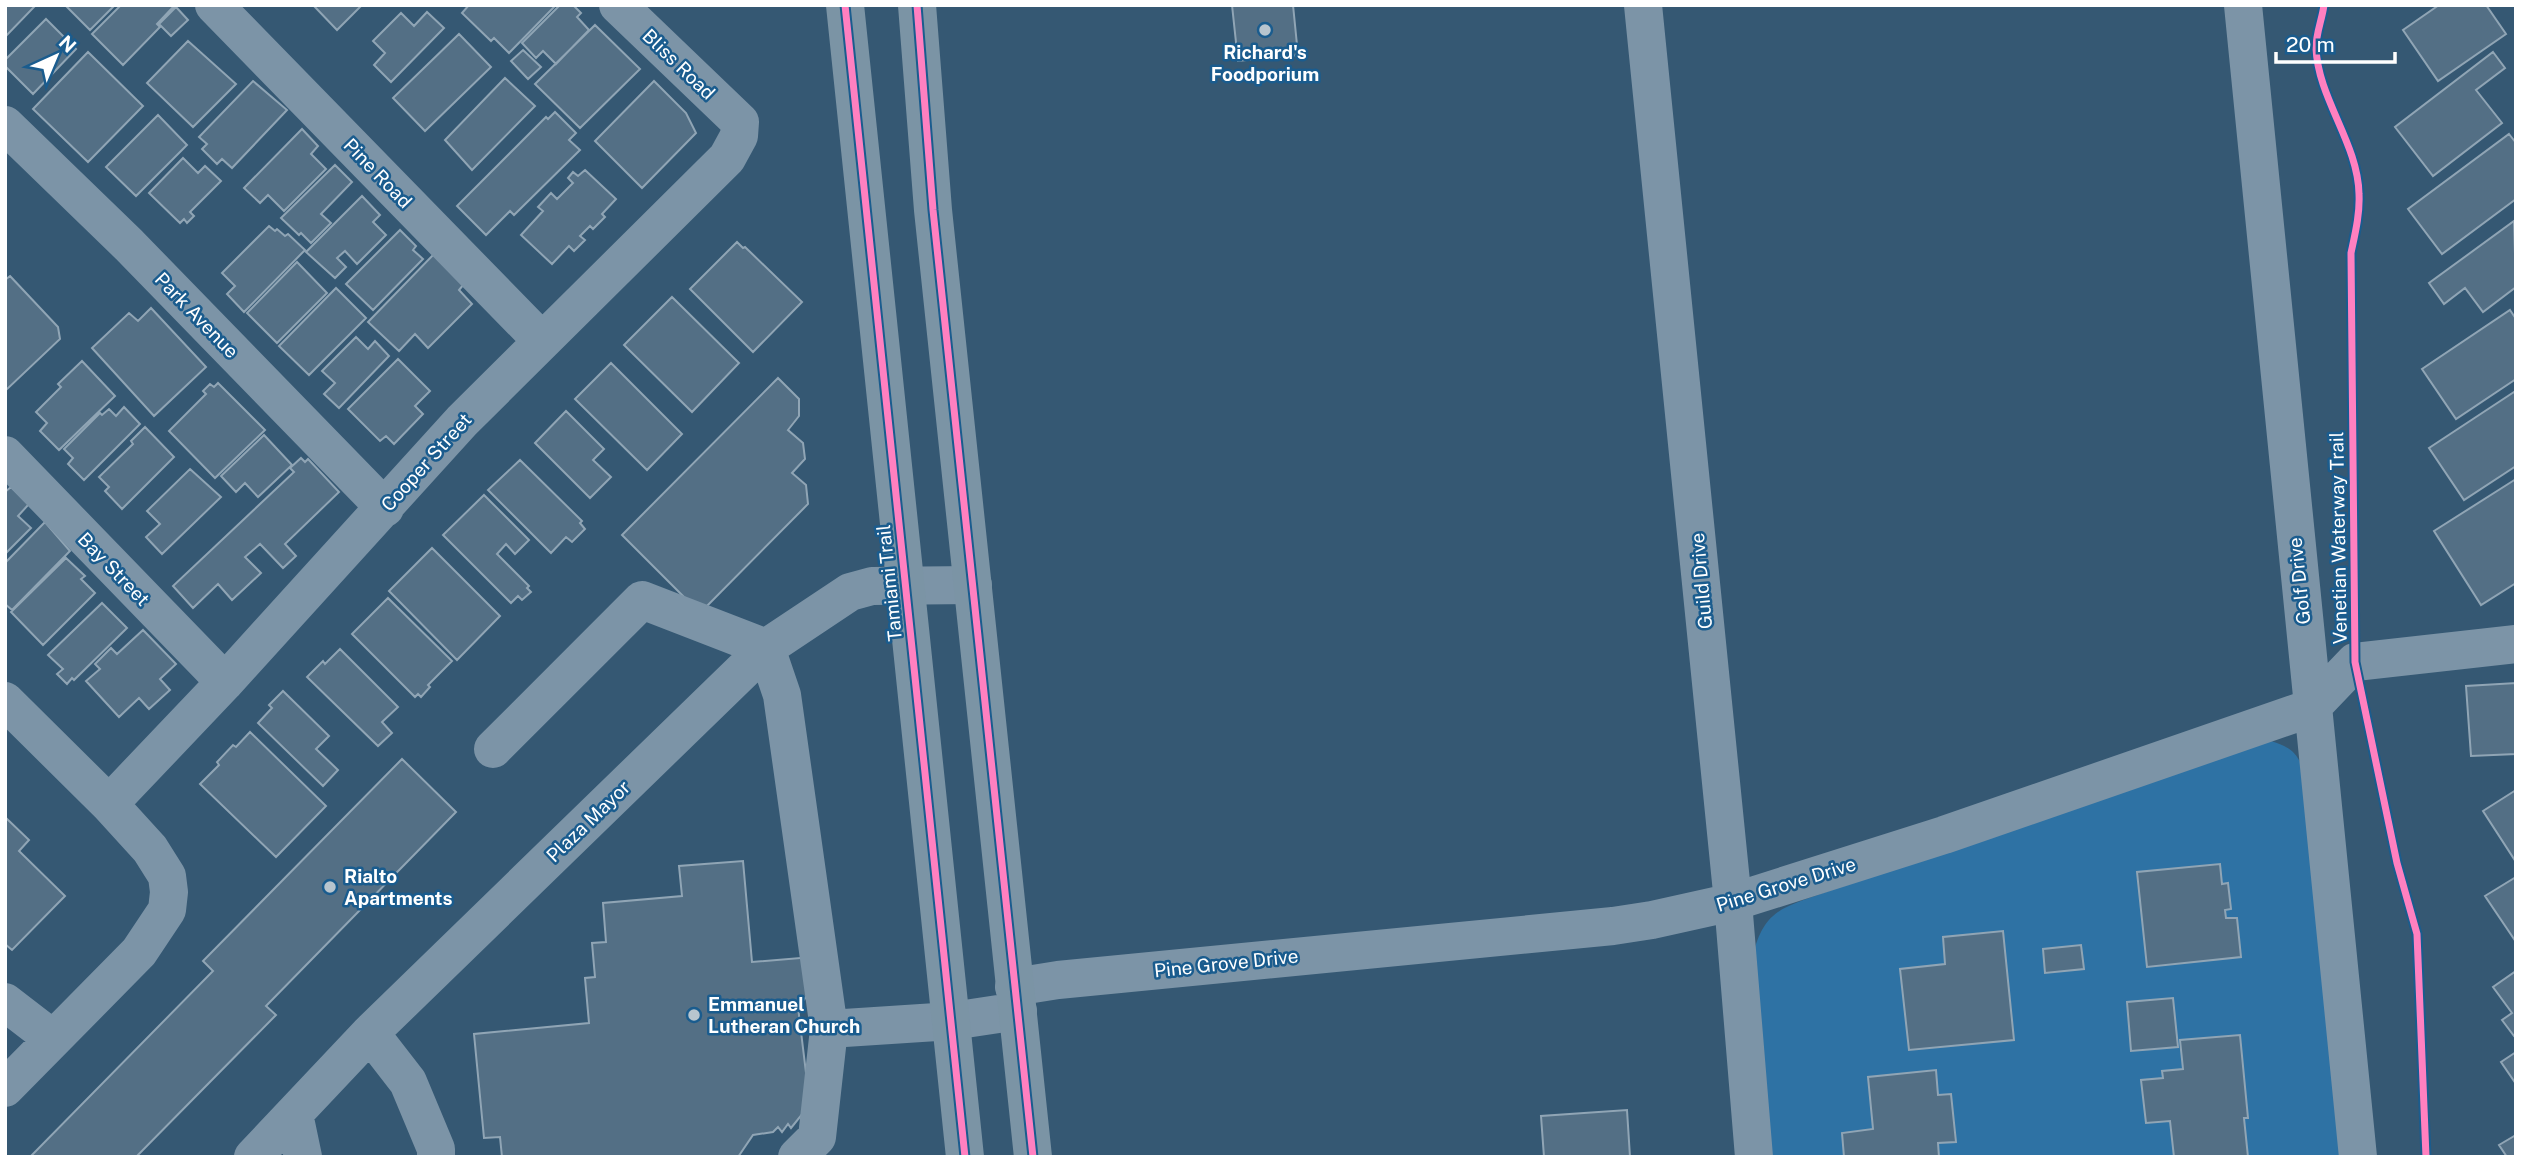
<svg xmlns="http://www.w3.org/2000/svg" width="2521" height="1162" viewBox="0 0 2521 1162" font-family="'Public Sans',sans-serif">
  <style>
    .green { fill: #2e72a4 }
    .building { fill: #536f85; stroke: #90a5b5; stroke-width: 2 }
    .lines { fill: none; stroke-linecap: round; stroke-linejoin: round }
    .minor { stroke: #7c94a7; stroke-width: 38 }
    .major { stroke: #7b94a5; stroke-width: 38 }
    .cycleway-casing { stroke: #1a5c8e; stroke-width: 11 }
    .cycleway { stroke: #ff80c0; stroke-width: 7 }
    .poi-dot { fill: #b8c5ce; stroke: #1a5c8e; stroke-width: 2.5 }
    .labels { text-anchor: middle; dominant-baseline: central; stroke-width: 5; stroke-linejoin: round; paint-order: stroke }
    .poi-label { font-size: 19px; font-weight: bold; fill: #fff; stroke: #1a5c8e; text-anchor: start }
    .street-label { font-size: 19px; fill: #fff; stroke: #1a5c8e }
  </style>
  <rect width="100%" height="100%" fill="#355873"/>
  <path class="green" d="M 2271,741 C 2292,748 2296,752 2305,772 L 2344,1157 L 1770,1157 L 1752,958 C 1764,910 1780,909 1823,893 Z"/>
  <path class="building" d="M 5,5 L 35,6 L 5,37 Z
    M 65,5 L 115,5 L 90,30 Z
    M 121,5 L 175,5 L 157,24 L 160,27 L 123,65 L 92,34 Z
    M 313,5 L 362,5 L 337,30 Z
    M 469,5 L 556,5 L 509,53 L 494,38 L 491,41 L 462,13 Z
    M 560,5 L 573,5 L 581,13 L 577,17 L 589,30 L 556,64 L 543,51 L 536,58 L 522,43 Z
    M 1232,5 L 1293,5 L 1298,55 L 1238,61 Z
    M 2439,5 L 2486,5 L 2506,34 L 2438,81 L 2403,30 Z
    M 176,7 L 188,20 L 171,36 L 159,24 Z
    M 427,12 L 444,28 L 391,82 L 374,65 L 385,53 L 373,41 L 401,13 L 414,26 Z
    M 46,19 L 76,49 L 33,94 L 5,66 L 5,60 Z
    M 595,25 L 640,69 L 580,128 L 535,84 Z
    M 459,34 L 491,67 L 425,131 L 393,98 Z
    M 188,41 L 236,84 L 193,127 L 147,83 Z
    M 523,50 L 541,67 L 528,79 L 511,61 Z
    M 88,52 L 143,106 L 88,162 L 33,109 Z
    M 2493,52 L 2505,68 L 2476,90 L 2502,123 L 2433,176 L 2395,127 Z
    M 505,78 L 535,106 L 472,170 L 445,140 Z
    M 253,81 L 287,110 L 232,168 L 222,159 L 217,164 L 202,149 L 207,144 L 199,137 Z
    M 654,81 L 686,113 L 696,133 L 642,188 L 595,141 Z
    M 555,112 L 576,133 L 569,140 L 580,150 L 514,215 L 510,211 L 486,235 L 457,206 L 546,117 L 548,119 Z
    M 158,115 L 187,145 L 136,196 L 106,167 Z
    M 302,129 L 318,146 L 311,154 L 326,169 L 284,211 L 268,195 L 260,203 L 244,188 Z
    M 2509,134 L 2516,143 L 2516,199 L 2442,254 L 2408,209 Z
    M 183,158 L 198,173 L 205,166 L 221,181 L 190,212 L 194,216 L 187,223 L 184,219 L 180,223 L 149,193 Z
    M 335,165 L 352,182 L 321,214 L 331,223 L 311,243 L 301,233 L 299,235 L 281,218 Z
    M 585,170 L 616,199 L 602,214 L 605,217 L 593,229 L 590,226 L 580,236 L 585,240 L 574,251 L 569,246 L 552,264 L 521,235 L 543,211 L 538,207 L 551,193 L 557,199 L 573,183 L 568,178 L 573,172 L 578,176 Z
    M 362,196 L 380,215 L 373,222 L 386,235 L 357,264 L 345,251 L 337,258 L 346,267 L 335,278 L 306,252 Z
    M 2514,221 L 2516,287 L 2483,312 L 2465,288 L 2444,304 L 2429,283 Z
    M 269,226 L 275,231 L 277,229 L 285,236 L 288,234 L 305,250 L 244,312 L 227,294 L 235,286 L 222,273 Z
    M 400,230 L 416,246 L 413,250 L 423,259 L 373,310 L 346,284 Z
    M 737,242 L 743,248 L 745,247 L 802,302 L 753,352 L 690,289 Z
    M 434,254 L 464,284 L 459,290 L 472,304 L 428,348 L 415,334 L 399,351 L 368,322 Z
    M 297,262 L 327,293 L 277,343 L 247,313 Z
    M 10,276 L 58,327 L 60,339 L 5,391 L 5,280 Z
    M 336,288 L 366,318 L 309,375 L 279,346 Z
    M 672,297 L 739,363 L 692,412 L 624,345 Z
    M 151,308 L 206,367 L 154,416 L 92,348 L 129,313 L 138,321 Z
    M 2510,310 L 2516,319 L 2516,379 L 2456,419 L 2422,369 Z
    M 356,337 L 368,349 L 375,341 L 389,356 L 339,408 L 324,394 L 335,383 L 322,371 Z
    M 398,359 L 430,391 L 415,406 L 423,414 L 394,444 L 386,436 L 380,441 L 348,409 Z
    M 82,361 L 115,396 L 59,450 L 40,431 L 47,423 L 36,412 L 61,387 L 58,384 Z
    M 611,363 L 682,434 L 647,470 L 575,399 Z
    M 778,378 L 799,399 L 799,416 L 788,430 L 803,443 L 805,459 L 792,473 L 806,485 L 808,504 L 700,613 L 622,535 Z
    M 218,383 L 265,430 L 215,478 L 169,431 L 206,394 L 203,391 L 210,384 L 214,387 Z
    M 2514,392 L 2516,394 L 2516,466 L 2464,500 L 2429,448 Z
    M 124,407 L 140,424 L 84,480 L 68,464 L 73,458 L 64,449 L 100,413 L 102,415 L 109,409 L 116,416 Z
    M 566,411 L 604,449 L 593,460 L 611,477 L 590,498 L 535,443 Z
    M 145,427 L 174,457 L 122,509 L 105,491 L 109,487 L 99,477 L 133,444 L 131,441 Z
    M 264,435 L 292,465 L 258,497 L 245,483 L 236,492 L 221,476 Z
    M 301,458 L 305,462 L 308,459 L 339,492 L 285,544 L 296,556 L 283,568 L 260,544 L 245,557 L 261,573 L 232,600 L 218,584 L 193,608 L 173,586 L 294,472 L 290,468 Z
    M 520,460 L 582,521 L 580,523 L 585,529 L 572,542 L 566,537 L 551,553 L 488,490 Z
    M 190,469 L 221,497 L 162,554 L 146,537 L 160,524 L 147,511 Z
    M 2516,479 L 2516,583 L 2481,605 L 2434,531 Z
    M 11,487 L 29,504 L 18,516 L 31,528 L 5,554 L 5,492 Z
    M 484,495 L 529,540 L 515,554 L 506,544 L 497,554 L 529,586 L 527,588 L 531,592 L 522,600 L 518,596 L 511,603 L 443,535 Z
    M 45,522 L 70,551 L 12,610 L 5,604 L 5,563 Z
    M 432,548 L 500,616 L 457,660 L 389,591 Z
    M 66,558 L 85,576 L 81,579 L 95,593 L 43,645 L 11,612 Z
    M 388,598 L 452,661 L 428,685 L 430,687 L 421,697 L 418,694 L 415,697 L 352,634 Z
    M 102,603 L 127,628 L 74,680 L 72,678 L 67,684 L 57,674 L 63,669 L 48,655 Z
    M 143,630 L 176,664 L 160,679 L 170,690 L 149,709 L 139,698 L 119,717 L 86,681 L 100,669 L 95,664 L 111,648 L 117,654 Z
    M 340,649 L 398,707 L 382,722 L 392,733 L 378,746 L 307,677 L 323,661 L 325,664 Z
    M 2516,683 L 2516,754 L 2471,756 L 2466,686 Z
    M 283,691 L 329,736 L 316,749 L 338,770 L 323,786 L 258,723 L 272,708 L 269,705 Z
    M 250,732 L 326,806 L 276,857 L 200,784 L 219,765 L 217,762 L 233,745 L 236,747 Z
    M 402,759 L 456,812 L 266,1006 L 276,1015 L 136,1157 L 30,1157 L 213,971 L 203,961 Z
    M 2516,790 L 2516,862 L 2483,811 Z
    M 5,817 L 29,840 L 19,851 L 65,896 L 12,950 L 5,944 Z
    M 743,861 L 752,962 L 812,957 L 815,986 L 798,1007 L 807,1081 L 820,1092 L 791,1128 L 788,1124 L 782,1132 L 778,1127 L 773,1132 L 753,1135 L 738,1157 L 502,1157 L 500,1137 L 484,1138 L 474,1034 L 589,1023 L 585,978 L 595,977 L 592,943 L 606,942 L 603,903 L 682,896 L 679,866 Z
    M 2220,864 L 2222,884 L 2228,883 L 2231,909 L 2225,910 L 2226,918 L 2237,918 L 2241,957 L 2147,967 L 2137,872 Z
    M 2516,877 L 2516,942 L 2485,896 Z
    M 2003,931 L 2014,1040 L 1909,1050 L 1900,969 L 1945,964 L 1943,937 Z
    M 2081,945 L 2084,969 L 2045,973 L 2043,949 Z
    M 2516,971 L 2516,1035 L 2514,1036 L 2502,1020 L 2512,1013 L 2493,987 Z
    M 2173,998 L 2178,1047 L 2131,1051 L 2127,1002 Z
    M 2240,1035 L 2248,1118 L 2244,1118 L 2248,1157 L 2174,1157 L 2170,1121 L 2146,1123 L 2141,1080 L 2163,1078 L 2162,1071 L 2183,1069 L 2180,1040 Z
    M 2516,1052 L 2516,1084 L 2501,1062 Z
    M 1936,1070 L 1938,1095 L 1951,1094 L 1956,1142 L 1938,1143 L 1939,1157 L 1844,1157 L 1842,1133 L 1873,1129 L 1868,1077 Z
    M 1627,1110 L 1630,1157 L 1544,1157 L 1541,1116 Z
    M 2516,1135 L 2516,1157 L 2507,1157 L 2499,1145 Z"/>
  <g class="lines">
    <path class="minor" d="M 214,5 L 542,341
      M 1643,5 L 1733,902 L 1754,1157
      M 2243,5 L 2358,1157
      M 5,125 L 129,245 L 385,508
      M 5,455 L 225,682
      M 5,701 L 109,804 L 150,849 L 167,876 L 169,892 L 167,910 L 139,952 L 5,1088
      M 493,749 L 642,600 L 766,648 L 782,695 L 829,1029 L 817,1137 L 797,1157
      M 109,804 L 225,682 L 462,421 L 727,158 L 739,136 L 740,122 L 618,5
      M 1014,987 L 1058,980 L 1613,926 L 1652,920 L 1733,902 L 1944,835 L 2311,708 L 2355,662 L 2516,644
      M 5,1002 L 53,1039
      M 829,1029 L 952,1021 L 1018,1011
      M 370,1033 L 408,1082 L 436,1149 L 436,1157
      M 294,1114 L 303,1157
      M 253,1157 L 370,1033 L 766,648 L 850,592 L 872,586 L 973,585"/>
    <path class="major" d="M 845,5 L 965,1157
      M 917,5 L 933,210 L 1033,1157"/>
    <g class="cycleway-casing">
      <path id="cycleway" d="M 845,5 L 965,1157
        M 917,5 L 933,210 L 1033,1157
        M 2324,5 C 2322,20 2316,33 2316,48 C 2318,99 2358,143 2359,194 C 2360,214 2355,234 2351,253 L 2355,662 L 2397,863 L 2417,934 L 2426,1157"/>
    </g>
    <use href="#cycleway" class="cycleway"/>
  </g>
  <g class="poi-dot">
    <circle cx="1265" cy="30" r="7"/>
    <circle cx="330" cy="887" r="7"/>
    <circle cx="694" cy="1015" r="7"/>
  </g>
  <g class="labels">
    <g class="poi-label">
      <text x="1265" y="52" text-anchor="middle">Richard's<tspan x="1265" dy="22">Foodporium</tspan></text>
      <text x="344" y="876">Rialto<tspan x="344" dy="22">Apartments</tspan></text>
      <text x="708" y="1004">Emmanuel<tspan x="708" dy="22">Lutheran Church</tspan></text>
    </g>
    <g class="street-label">
      <text transform="translate(679 64) rotate(44)">Bliss Road</text>
      <text transform="translate(378 173) rotate(46)">Pine Road</text>
      <text transform="translate(197 315) rotate(46)">Park Avenue</text>
      <text transform="translate(426 462) rotate(-48)">Cooper Street</text>
      <text transform="translate(2338 538) rotate(-91)">Venetian Waterway Trail</text>
      <text transform="translate(114 569) rotate(46)">Bay Street</text>
      <text transform="translate(1701 581) rotate(-95)">Guild Drive</text>
      <text transform="translate(2299 581) rotate(-96)">Golf Drive</text>
      <text transform="translate(889 583) rotate(-96)">Tamiami Trail</text>
      <text transform="translate(588 821) rotate(-44)">Plaza Mayor</text>
      <text transform="translate(1786 884) rotate(-17)">Pine Grove Drive</text>
      <text transform="translate(1226 963) rotate(-6)">Pine Grove Drive</text>
    </g>
  </g>
  <rect width="2521" height="1162" fill="none" stroke="#ffffff" stroke-width="14"/>
  <g transform="translate(56 56) rotate(44)" stroke="#1a5c8e" stroke-width="5" paint-order="stroke">
  <path d="M0-5L12 26L0 18L-12 26Z" fill="#ffffff"/>
  <text y="-10" font-size="19" font-weight="bold" text-anchor="middle" fill="#ffffff">N</text>
  </g>
  <path d="M2276 52v10h119v-10" fill="none" stroke="#ffffff" stroke-width="3.5"/>
  <text x="2286" y="52" font-size="21" fill="#ffffff" stroke="#1a5c8e" stroke-width="5" paint-order="stroke">20 m</text>
</svg>
